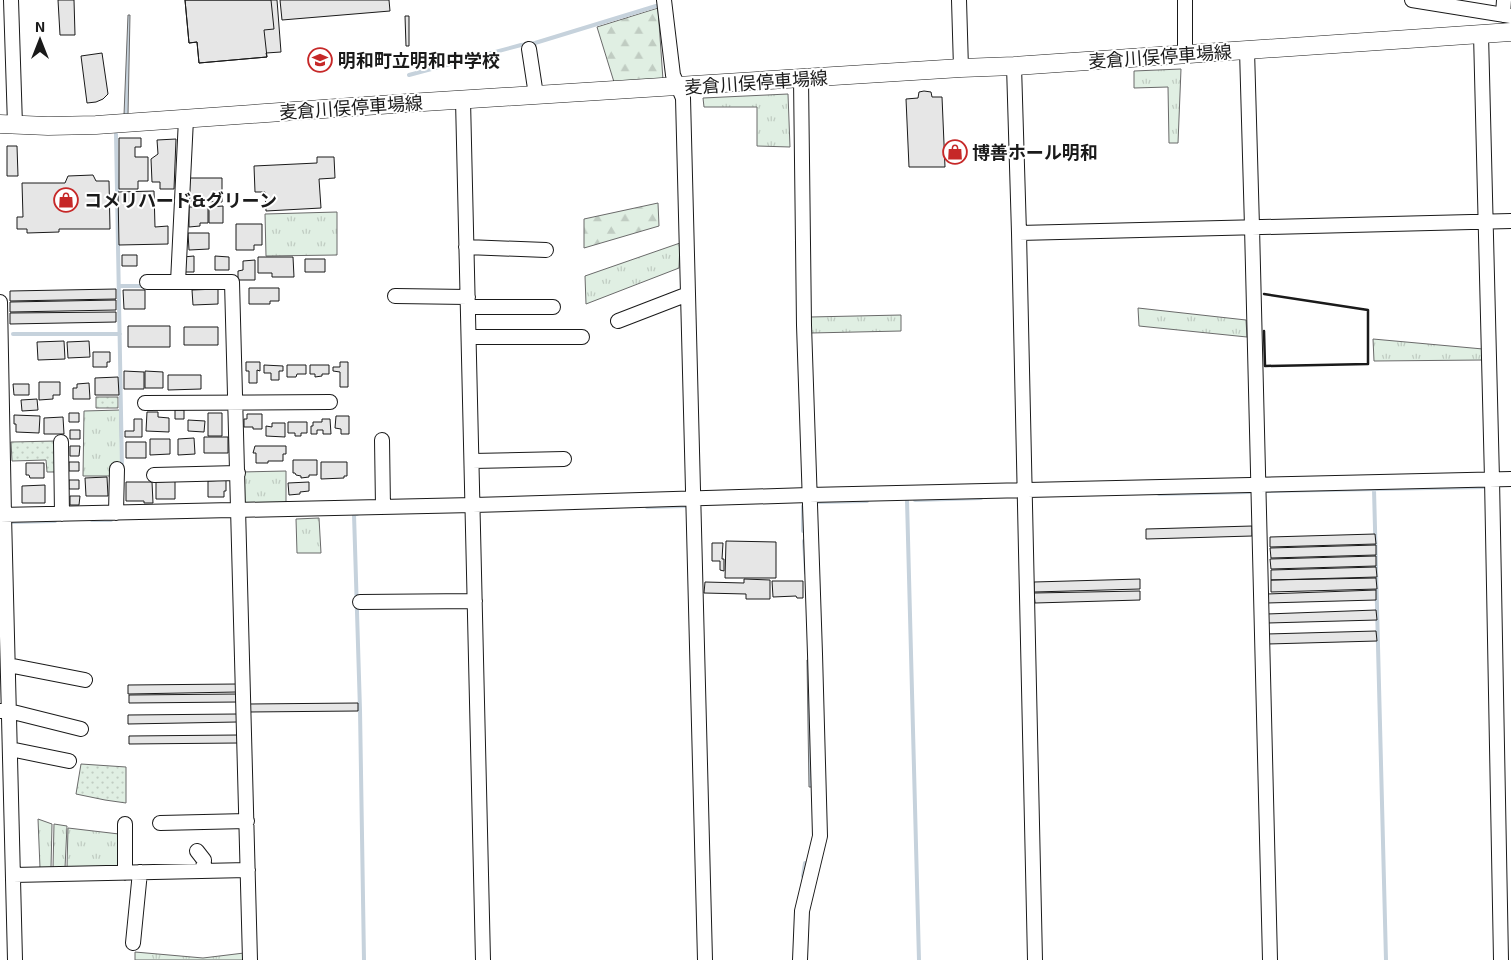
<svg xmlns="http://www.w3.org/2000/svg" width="1511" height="960" viewBox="0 0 1511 960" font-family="'Exo 2','Noto Sans JP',sans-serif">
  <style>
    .grass { fill: url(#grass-tufts); stroke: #6a6a6a }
    .forest { fill: url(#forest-firs); stroke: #6a6a6a }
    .garden { fill: url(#garden-dots); stroke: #6a6a6a }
    .water { fill: #c6d2dc; stroke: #6a6a6a }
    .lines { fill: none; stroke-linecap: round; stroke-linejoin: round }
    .stream { stroke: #c6d2dc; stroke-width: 4 }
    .building { fill: #e6e6e6; stroke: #1a1a1a }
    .minor-casing { stroke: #1a1a1a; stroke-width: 16 }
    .major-casing { stroke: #1a1a1a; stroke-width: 19 }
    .minor { stroke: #fff; stroke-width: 14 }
    .major { stroke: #fff; stroke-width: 18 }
    .wall { stroke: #1a1a1a; stroke-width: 2.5 }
    .labels { text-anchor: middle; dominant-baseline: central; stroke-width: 4; stroke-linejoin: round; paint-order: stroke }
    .street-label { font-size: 18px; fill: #1a1a1a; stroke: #fff }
    .poi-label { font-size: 18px; font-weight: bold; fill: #1a1a1a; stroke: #fff; text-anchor: start }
  </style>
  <defs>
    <pattern id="grass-tufts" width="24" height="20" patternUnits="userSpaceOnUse" patternTransform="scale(1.25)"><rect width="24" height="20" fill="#e0efe3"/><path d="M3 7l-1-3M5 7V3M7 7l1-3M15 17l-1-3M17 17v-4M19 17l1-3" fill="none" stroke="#c0ccc2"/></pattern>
    <pattern id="forest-firs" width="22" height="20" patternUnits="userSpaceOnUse" patternTransform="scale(1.25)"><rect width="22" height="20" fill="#e0efe3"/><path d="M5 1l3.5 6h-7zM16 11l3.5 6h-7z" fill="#c0ccc2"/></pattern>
    <pattern id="garden-dots" width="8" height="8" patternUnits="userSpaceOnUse" patternTransform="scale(1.25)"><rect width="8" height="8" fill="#e0efe3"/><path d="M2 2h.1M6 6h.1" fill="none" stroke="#c0ccc2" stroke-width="1.8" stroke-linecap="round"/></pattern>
  </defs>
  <rect width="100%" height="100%" fill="#fff"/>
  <path class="grass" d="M 1181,69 L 1178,143 L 1169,143 L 1168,87 L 1134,88 L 1134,71 Z
    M 788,94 L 790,147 L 757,146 L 757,107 L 704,107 L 703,98 Z
    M 337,212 L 337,255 L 266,256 L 265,214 Z
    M 680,243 L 679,268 L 586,304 L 585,276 Z
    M 1138,308 L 1246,320 L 1247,337 L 1139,326 Z
    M 901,315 L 901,331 L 811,333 L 810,317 Z
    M 1373,339 L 1483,349 L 1483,360 L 1374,361 Z
    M 120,410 L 121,476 L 83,476 L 84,411 Z
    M 286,471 L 286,505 L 245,506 L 241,472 Z
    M 319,518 L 321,553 L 297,553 L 296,519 Z
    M 38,819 L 52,824 L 51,868 L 40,868 Z
    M 54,824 L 67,826 L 65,868 L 53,868 Z
    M 68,828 L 119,834 L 120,867 L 67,868 Z
    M 135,952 L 203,958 L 244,953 L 244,960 L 135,960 Z"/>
  <path class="forest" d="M 658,8 L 663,80 L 614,82 L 597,27 Z
    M 658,203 L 659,226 L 584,248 L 584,219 Z"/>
  <path class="garden" d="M 96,397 L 118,397 L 118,408 L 96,408 Z
    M 56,441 L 56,472 L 47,472 L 46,460 L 12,461 L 11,442 Z
    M 81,764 L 126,767 L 126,803 L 105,800 L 76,794 Z"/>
  <path class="water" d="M 128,15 L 130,15 L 128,115 L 124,115 Z
    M 807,660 L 811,660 L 813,787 L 809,787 Z"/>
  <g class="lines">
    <path class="stream" d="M 409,75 L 521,45 L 535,43 L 656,6
      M 116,134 L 122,469
      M 119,286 L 146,286
      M 13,334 L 120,334
      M 1374,489 L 1386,960
      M 1266,491 L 1483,487
      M 1159,494 L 1250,492
      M 907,500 L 919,960
      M 915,500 L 981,498
      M 816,502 L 867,501
      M 803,506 L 803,531
      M 647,507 L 685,506
      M 357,514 L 354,514 L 360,710 L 364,960
      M 92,520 L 111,520
      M 11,522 L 55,521
      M 804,541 L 806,573
      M 803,876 L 805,863"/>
  </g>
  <path class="building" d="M 58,0 L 74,0 L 75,35 L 60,35 Z
    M 185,0 L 271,0 L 274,29 L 264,30 L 267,57 L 199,63 L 197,42 L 189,43 Z
    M 185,0 L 277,0 L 281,52 L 266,53 L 267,57 L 199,63 L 197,42 L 189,43 Z
    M 280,0 L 389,0 L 390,11 L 282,20 Z
    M 405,16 L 409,16 L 409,46 L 406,46 Z
    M 102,53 L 108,94 L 103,99 L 96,102 L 87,103 L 81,56 Z
    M 924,91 L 931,92 L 932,97 L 942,97 L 945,167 L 909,167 L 906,99 L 918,98 L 919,92 Z
    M 119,138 L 141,138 L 141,147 L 135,147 L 135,157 L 148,157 L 148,181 L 138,181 L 138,189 L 119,189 Z
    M 176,139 L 174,189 L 160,189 L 160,182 L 152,182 L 151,159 L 158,154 L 157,140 Z
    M 7,146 L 17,146 L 18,176 L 7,176 Z
    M 317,157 L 334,157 L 335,178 L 319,179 L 321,208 L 266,211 L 265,192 L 255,192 L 254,166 L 317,163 Z
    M 93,175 L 96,181 L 109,181 L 110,229 L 59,229 L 59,232 L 27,233 L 27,229 L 17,229 L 17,217 L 23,217 L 22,183 L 65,183 L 68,176 Z
    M 187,178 L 222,178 L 222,202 L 186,201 Z
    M 154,191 L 155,227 L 168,226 L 168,244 L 119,245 L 118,192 Z
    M 223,206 L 223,223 L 209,223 L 209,207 Z
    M 189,207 L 208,207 L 208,223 L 200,223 L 200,226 L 189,227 Z
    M 236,224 L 262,224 L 262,245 L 254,245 L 254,250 L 236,250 Z
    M 188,233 L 209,233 L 209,249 L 189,250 Z
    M 122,255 L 137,255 L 137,266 L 122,266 Z
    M 194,256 L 194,272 L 183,272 L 183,257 Z
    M 215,256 L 229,257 L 229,270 L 215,270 Z
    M 258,257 L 293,257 L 294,277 L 272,277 L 272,273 L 258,273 Z
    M 305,259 L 325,259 L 325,272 L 305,272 Z
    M 255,260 L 255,280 L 238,280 L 238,271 L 243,270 L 243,261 Z
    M 249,288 L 279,288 L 279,301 L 270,301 L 270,304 L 249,304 Z
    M 116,289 L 116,299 L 10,301 L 10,291 Z
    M 218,289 L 218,304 L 193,305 L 192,290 Z
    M 123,290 L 145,290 L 145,309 L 124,309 Z
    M 116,300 L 116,310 L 10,312 L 10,302 Z
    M 116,312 L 116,322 L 10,324 L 10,313 Z
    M 128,326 L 170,326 L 170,347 L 128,347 Z
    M 184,327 L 218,327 L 218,345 L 184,345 Z
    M 64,341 L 65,359 L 38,360 L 37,342 Z
    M 89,341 L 90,357 L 68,358 L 67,342 Z
    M 93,352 L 110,352 L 110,362 L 107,362 L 107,367 L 93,367 Z
    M 246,362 L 260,362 L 260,371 L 257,370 L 257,383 L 249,383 L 249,371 L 246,371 Z
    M 340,362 L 348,362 L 348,387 L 340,387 L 340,372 L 333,371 L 333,367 L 340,367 Z
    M 264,365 L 283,366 L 283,371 L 279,371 L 279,380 L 271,380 L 271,373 L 264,373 Z
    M 287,365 L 306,365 L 306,374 L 297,374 L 296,377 L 287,377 Z
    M 310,365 L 329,365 L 329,374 L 322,374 L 322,376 L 315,377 L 315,374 L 310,374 Z
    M 124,371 L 144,372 L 144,389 L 124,389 Z
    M 145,371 L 163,372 L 163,388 L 145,388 Z
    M 168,375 L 201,375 L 201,389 L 168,390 Z
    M 118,377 L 119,395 L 95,395 L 95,378 Z
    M 39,382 L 60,382 L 60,395 L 53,395 L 53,399 L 39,400 Z
    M 89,383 L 90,399 L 73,399 L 73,388 L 77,388 L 77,384 Z
    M 13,384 L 29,384 L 29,395 L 14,395 Z
    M 37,399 L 38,410 L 22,411 L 21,400 Z
    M 175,410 L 184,410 L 184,419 L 175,419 Z
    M 147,412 L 158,412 L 158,417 L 169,418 L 169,432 L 146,431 Z
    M 69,413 L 79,413 L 79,422 L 69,422 Z
    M 208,413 L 222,413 L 222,436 L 208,436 Z
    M 247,414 L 262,414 L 262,429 L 253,429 L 253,427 L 244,427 L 244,419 L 247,419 Z
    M 14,415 L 40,416 L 39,433 L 16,432 L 16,424 L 14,424 Z
    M 336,416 L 349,416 L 349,434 L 341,434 L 341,429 L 335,428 Z
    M 63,417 L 64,434 L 44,434 L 44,418 Z
    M 134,419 L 142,419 L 142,437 L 125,437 L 125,431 L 134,431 Z
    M 322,419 L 330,419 L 331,434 L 323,434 L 323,430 L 317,430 L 317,434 L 311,434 L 311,426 L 313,426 L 313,422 L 322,422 Z
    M 188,420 L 205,421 L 204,432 L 188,431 Z
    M 288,422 L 307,422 L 307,433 L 301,433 L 301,436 L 295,436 L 295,433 L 288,433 Z
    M 272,423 L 285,423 L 285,437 L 266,436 L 266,426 L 272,427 Z
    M 70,430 L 80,430 L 80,439 L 70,439 Z
    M 204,437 L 228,437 L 228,453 L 204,453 Z
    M 194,438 L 195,454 L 178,455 L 178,439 Z
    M 150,439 L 170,439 L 170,454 L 150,455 Z
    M 126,442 L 146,442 L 146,458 L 126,458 Z
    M 70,446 L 80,446 L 79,456 L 70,456 Z
    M 255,446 L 286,446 L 286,454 L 283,454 L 283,461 L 268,461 L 268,463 L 256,463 L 256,453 L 253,453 Z
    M 293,460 L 317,460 L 317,475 L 309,475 L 309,477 L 301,478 L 301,476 L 296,475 L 295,473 L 293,473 Z
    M 69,462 L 79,462 L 79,471 L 69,471 Z
    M 321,462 L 347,462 L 347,476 L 344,476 L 344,478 L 321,479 Z
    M 26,463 L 44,463 L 44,478 L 30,478 L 29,475 L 26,475 Z
    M 107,477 L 108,496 L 86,496 L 85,478 Z
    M 69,480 L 79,480 L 79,489 L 69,489 Z
    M 226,480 L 226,491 L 224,491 L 224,497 L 208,497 L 208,481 Z
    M 175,481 L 175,499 L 156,499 L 156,482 Z
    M 126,482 L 152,482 L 153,503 L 144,503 L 144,501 L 126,501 Z
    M 309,482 L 309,491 L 300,492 L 300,494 L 289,495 L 288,483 Z
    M 45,485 L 45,503 L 22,503 L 22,486 Z
    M 70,496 L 80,496 L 79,505 L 70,505 Z
    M 1252,526 L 1252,536 L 1146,539 L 1146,529 Z
    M 1375,534 L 1376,544 L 1270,547 L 1270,537 Z
    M 726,541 L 776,542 L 776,578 L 725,578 Z
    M 712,543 L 723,543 L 722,559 L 724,559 L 724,571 L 720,570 L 720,561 L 712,561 Z
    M 1376,545 L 1376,555 L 1271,558 L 1270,548 Z
    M 1376,556 L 1376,566 L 1271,569 L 1270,559 Z
    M 1376,567 L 1377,577 L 1271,580 L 1271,570 Z
    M 1376,578 L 1377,589 L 1271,592 L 1271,580 Z
    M 744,579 L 770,580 L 770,599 L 746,599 L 746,594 L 704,593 L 705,582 L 744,583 Z
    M 1140,579 L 1140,589 L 1034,592 L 1034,582 Z
    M 772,581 L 803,581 L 803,598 L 797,598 L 796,596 L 773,597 Z
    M 1376,590 L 1376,600 L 1267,603 L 1267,594 Z
    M 1140,591 L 1140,600 L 1035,603 L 1034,593 Z
    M 1376,610 L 1377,620 L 1268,623 L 1267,614 Z
    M 1376,631 L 1377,641 L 1268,644 L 1267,634 Z
    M 237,684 L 237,692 L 128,694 L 128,685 Z
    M 237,694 L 238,702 L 129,703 L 129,695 Z
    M 358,703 L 358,711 L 249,712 L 249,704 Z
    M 237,714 L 237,722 L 128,724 L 128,715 Z
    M 238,735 L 238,743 L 129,744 L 129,736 Z"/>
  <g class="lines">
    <g class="minor-casing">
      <path id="minor" d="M 11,0 L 15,125
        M 664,0 L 673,75 L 683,98 L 705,960
        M 959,0 L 961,68
        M 1412,0 L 1511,16
        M 1503,15 L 1504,0
        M 1481,34 L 1492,479 L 1501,960
        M 529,49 L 536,95
        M 1247,50 L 1252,227 L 1270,960
        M 1185,54 L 1185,0
        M 1014,66 L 1019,233 L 1035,960
        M 463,100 L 483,960
        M 1019,233 L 1511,221
        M 466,247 L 546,250
        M 147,282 L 232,282 L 250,960
        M 178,282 L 186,119
        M 395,296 L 468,297
        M 0,302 L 4,515 L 15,960
        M 468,307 L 553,307
        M 618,321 L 688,294
        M 469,337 L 582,337
        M 145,403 L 330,402
        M 382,440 L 383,507
        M 61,442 L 62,514
        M 472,461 L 564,459
        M 154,475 L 238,473
        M 116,513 L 117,469
        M 0,515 L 473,505 L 809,495 L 1511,479
        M 360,602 L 475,601
        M 8,665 L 85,680
        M 1,711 L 9,711 L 81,729
        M 10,749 L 69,761
        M 160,823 L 247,821
        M 125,824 L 125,873
        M 197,851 L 204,860 L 203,871
        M 13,875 L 248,870
        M 133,943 L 140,872
        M 800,960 L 802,911 L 820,836 L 815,654 L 804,325 L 801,79"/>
    </g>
    <g class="major-casing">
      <path id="major" d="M 0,124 L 48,126 L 96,125 L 408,103 L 961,68 L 1014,66 L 1511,32"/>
    </g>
    <use href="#minor" class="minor"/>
    <use href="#major" class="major"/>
    <path class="wall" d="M 1264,294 L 1368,310 L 1368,364 L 1265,366 L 1264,331"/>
  </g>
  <defs>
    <g id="school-ring" transform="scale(1.25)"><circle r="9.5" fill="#fff" stroke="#c62828" stroke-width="1.5"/><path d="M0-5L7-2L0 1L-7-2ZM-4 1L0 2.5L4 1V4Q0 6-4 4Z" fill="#c62828"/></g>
    <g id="shop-ring" transform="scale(1.25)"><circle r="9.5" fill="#fff" stroke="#c62828" stroke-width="1.5"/><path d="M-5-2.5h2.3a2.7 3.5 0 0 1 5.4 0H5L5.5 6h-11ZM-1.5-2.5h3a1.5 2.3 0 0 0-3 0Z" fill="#c62828"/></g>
  </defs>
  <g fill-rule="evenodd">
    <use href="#school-ring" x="320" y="60"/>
    <use href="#shop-ring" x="955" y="152"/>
    <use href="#shop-ring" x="66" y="200"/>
  </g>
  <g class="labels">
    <g class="street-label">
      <text transform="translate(1160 56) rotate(-4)">麦倉川俣停車場線</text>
      <text transform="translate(756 82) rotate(-4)">麦倉川俣停車場線</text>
      <text transform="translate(351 107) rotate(-4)">麦倉川俣停車場線</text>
    </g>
    <g class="poi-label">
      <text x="338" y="60">明和町立明和中学校</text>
      <text x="972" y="152">博善ホール明和</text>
      <text x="84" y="200">コメリハード&amp;グリーン</text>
    </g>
  </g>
  <g transform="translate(40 40)" stroke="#ffffff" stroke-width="4" paint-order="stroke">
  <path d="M0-4L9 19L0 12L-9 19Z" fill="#1a1a1a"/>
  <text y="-8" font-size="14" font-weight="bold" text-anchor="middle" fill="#1a1a1a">N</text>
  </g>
</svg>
